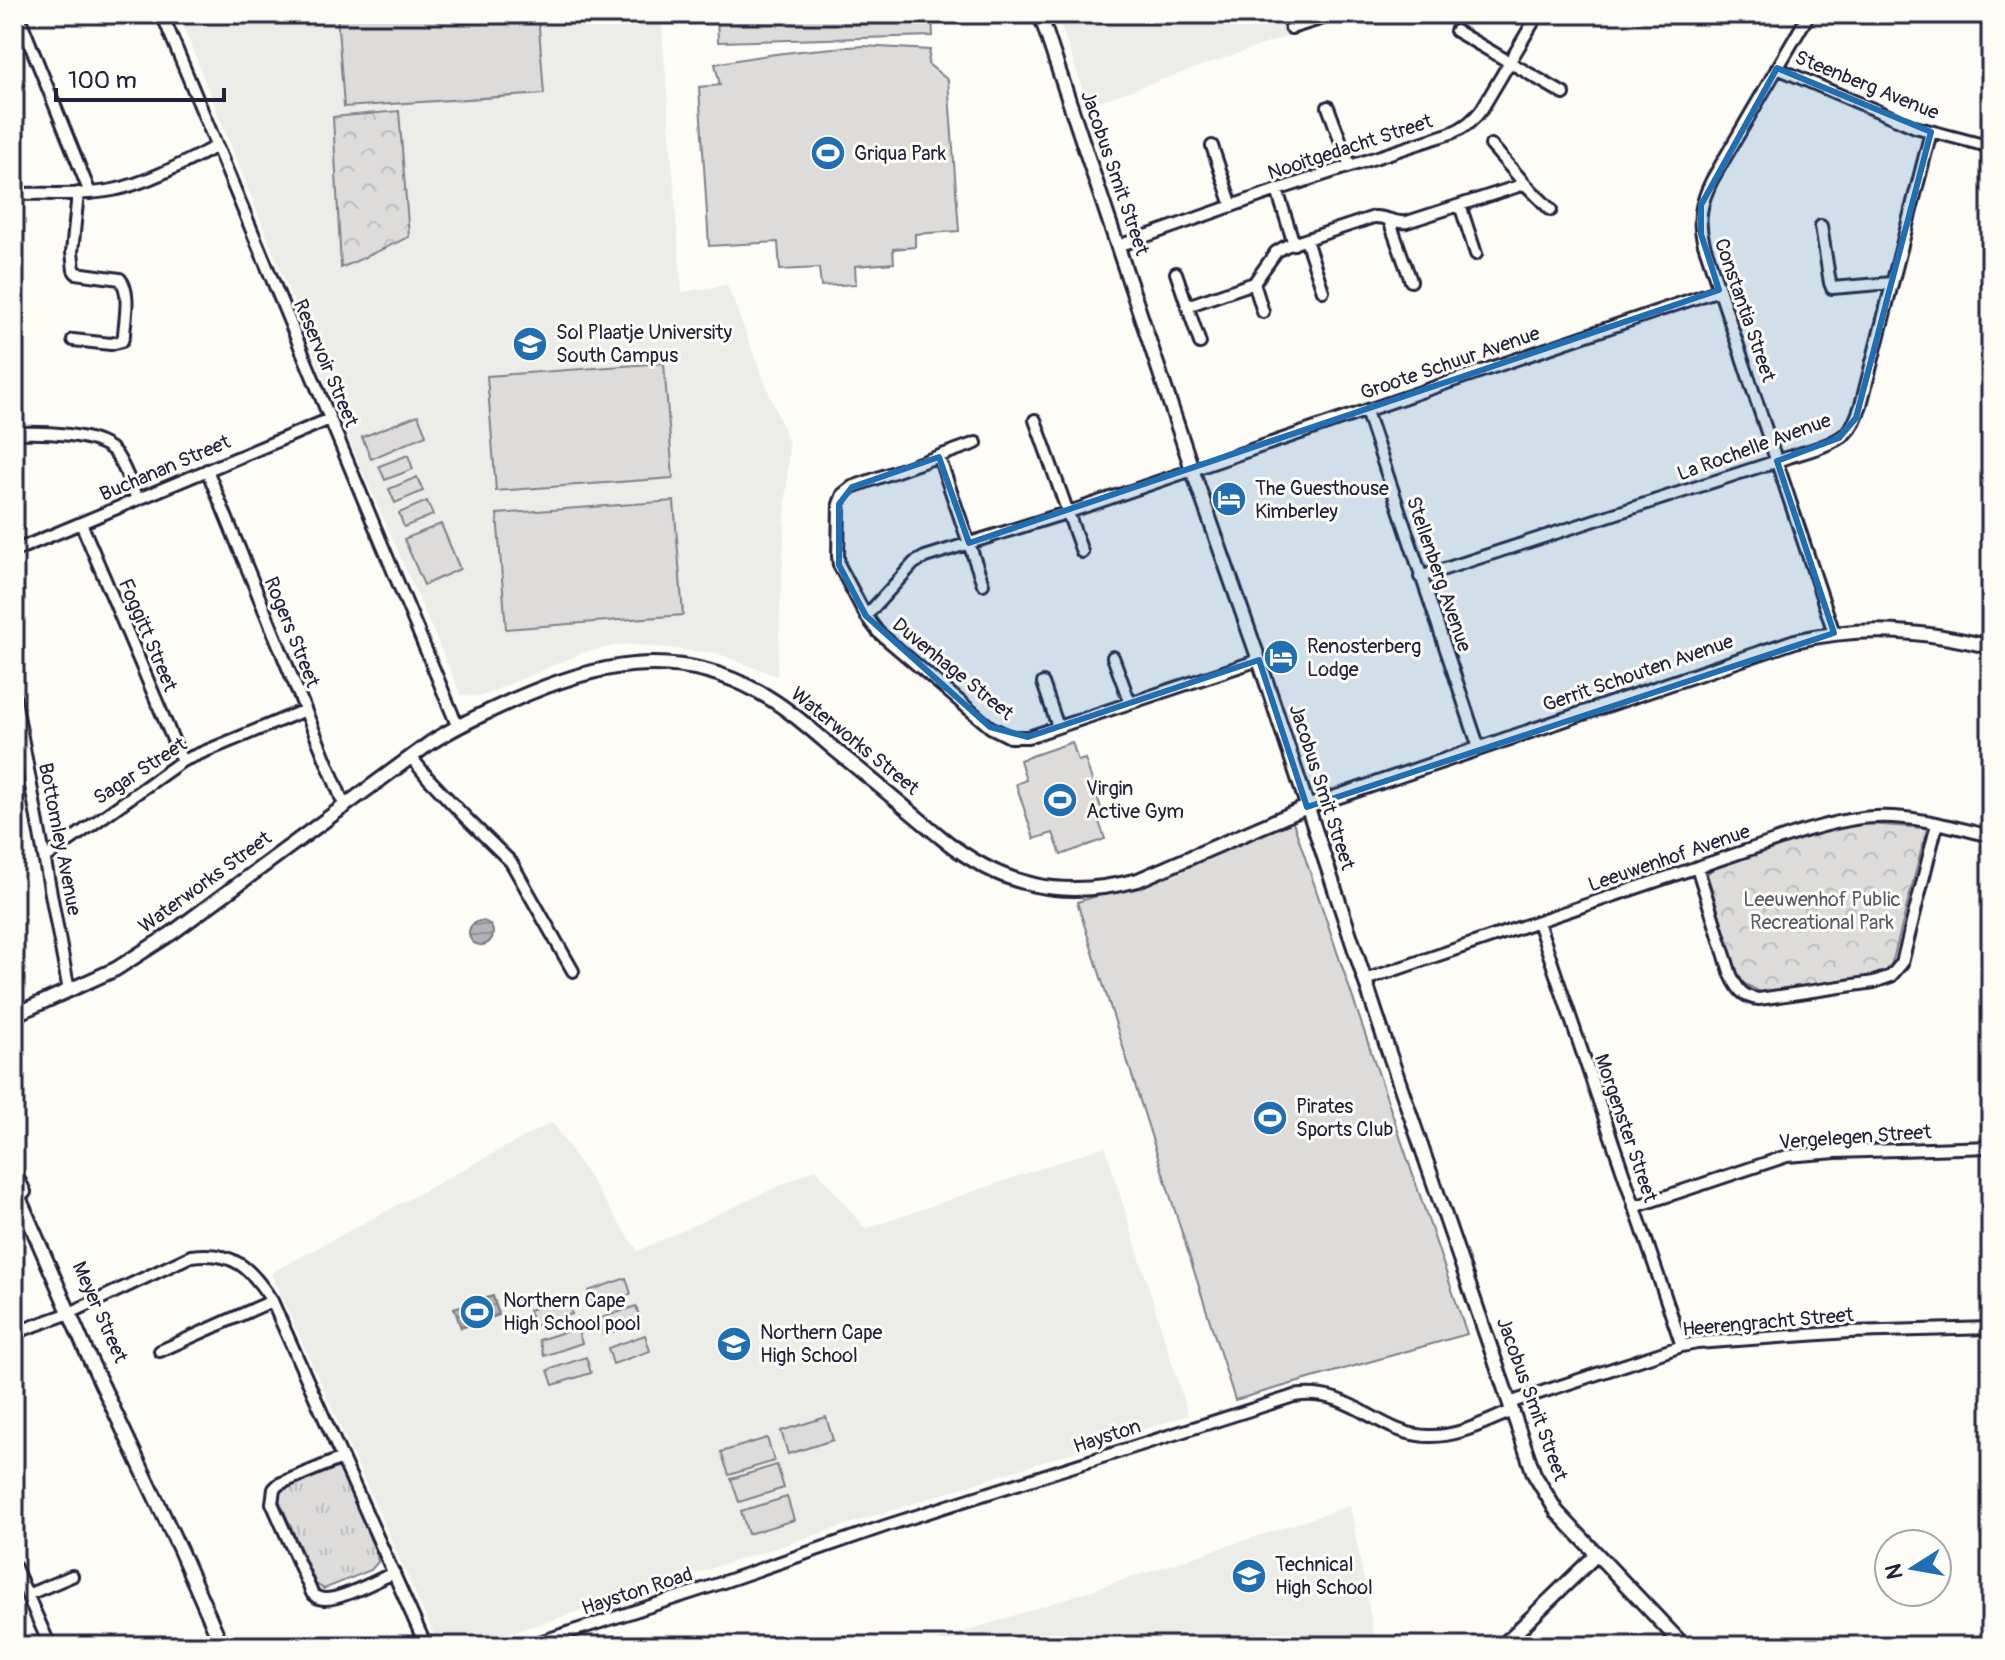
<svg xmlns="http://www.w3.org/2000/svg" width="2005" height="1660" viewBox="0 0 2005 1660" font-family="Pangolin,sans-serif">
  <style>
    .built { fill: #ecece9 }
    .grass { fill: url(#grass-tufts); stroke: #807f8b; stroke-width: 2 }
    .forest { fill: url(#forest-crowns); stroke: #807f8b; stroke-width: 2 }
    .garden { fill: #dddcdb; stroke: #807f8b; stroke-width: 2 }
    .water { fill: url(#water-rules); stroke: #787885; stroke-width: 2 }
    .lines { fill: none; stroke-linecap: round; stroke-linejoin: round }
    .minor-casing { stroke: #22223b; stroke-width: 16 }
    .tertiary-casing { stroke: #22223b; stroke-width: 18 }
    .minor { stroke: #fdfcf7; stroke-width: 10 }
    .tertiary { stroke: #fdfcf7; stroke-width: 12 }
    .marked { fill: #1f6fb2; fill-opacity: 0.2; stroke: #1f6fb2; stroke-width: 6; stroke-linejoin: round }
    .labels { text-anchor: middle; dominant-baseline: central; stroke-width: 6; stroke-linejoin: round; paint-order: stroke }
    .street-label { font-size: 20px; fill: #22223b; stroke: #fdfcf7 }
    .poi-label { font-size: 20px; fill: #22223b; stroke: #fdfcf7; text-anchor: start }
    .park-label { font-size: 20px; fill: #5a5a6b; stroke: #fdfcf7 }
  </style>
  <defs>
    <pattern id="grass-tufts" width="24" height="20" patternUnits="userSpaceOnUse" patternTransform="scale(2)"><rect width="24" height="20" fill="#dddcdb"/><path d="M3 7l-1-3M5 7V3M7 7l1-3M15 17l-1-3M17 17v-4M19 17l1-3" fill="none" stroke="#bdbcbd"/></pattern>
    <pattern id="forest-crowns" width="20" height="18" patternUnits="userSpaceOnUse" patternTransform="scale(2)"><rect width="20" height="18" fill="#dddcdb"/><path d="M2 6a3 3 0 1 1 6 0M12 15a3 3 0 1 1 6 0" fill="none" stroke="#bdbcbd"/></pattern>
    <pattern id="water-rules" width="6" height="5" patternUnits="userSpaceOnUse" patternTransform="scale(2)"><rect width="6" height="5" fill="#b2b2b7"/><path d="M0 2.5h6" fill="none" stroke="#909096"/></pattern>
  </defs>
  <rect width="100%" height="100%" fill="#fdfcf7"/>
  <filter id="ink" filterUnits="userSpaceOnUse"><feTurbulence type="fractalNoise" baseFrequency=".0125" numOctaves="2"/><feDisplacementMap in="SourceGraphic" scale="16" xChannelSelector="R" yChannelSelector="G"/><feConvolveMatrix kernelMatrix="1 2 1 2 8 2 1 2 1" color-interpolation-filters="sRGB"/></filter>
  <g filter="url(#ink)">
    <path class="built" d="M 178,14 L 661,14 L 682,292 L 727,285 L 789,444 L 777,676 L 716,653 L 625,644 L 584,652 L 482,696 L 461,695 L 347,436 Z
      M 1057,14 L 1353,14 L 1088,105 Z
      M 552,1122 L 638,1251 L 816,1169 L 865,1229 L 1105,1146 L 1188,1415 L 470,1646 L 439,1646 L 271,1273 Z
      M 1350,1506 L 1376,1646 L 920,1646 Z"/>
    <path class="grass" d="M 334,1465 L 341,1469 L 377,1555 L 378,1562 L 371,1570 L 324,1589 L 316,1584 L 276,1493 L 277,1486 Z"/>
    <path class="forest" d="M 399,111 L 409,237 L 341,268 L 333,117 Z
      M 1866,824 L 1927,828 L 1894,956 L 1889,970 L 1860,980 L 1762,993 L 1743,983 L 1736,969 L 1707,874 L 1712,869 C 1763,852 1813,833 1866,824 Z"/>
    <path class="garden" d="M 337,14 L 538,14 L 544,94 L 344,107 Z
      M 717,14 L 932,14 L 933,36 L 718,42 Z
      M 863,46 L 930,50 L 928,64 L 948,80 L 959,231 L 915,234 L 915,247 L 893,249 L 894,263 L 855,266 L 856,284 L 821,286 L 819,268 L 780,270 L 778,242 L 709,246 L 699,87 L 720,85 L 715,64 C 764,54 813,49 863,46 Z
      M 664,363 L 673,478 L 496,491 L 487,376 Z
      M 418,415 L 426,435 L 371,459 L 362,437 Z
      M 408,455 L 413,469 L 385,480 L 379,466 Z
      M 417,477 L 423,491 L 395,503 L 389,489 Z
      M 427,501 L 433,515 L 404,527 L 399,513 Z
      M 674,501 L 683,615 L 506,629 L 497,514 Z
      M 441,524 L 460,569 L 424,585 L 404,539 Z
      M 1072,742 L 1078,761 L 1085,759 L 1104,817 L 1098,819 L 1105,839 L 1061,855 L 1053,833 L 1034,839 L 1016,784 L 1026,780 L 1020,760 Z
      M 1293,822 L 1467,1334 L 1235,1400 L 1077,902 L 1160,877 Z
      M 626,1278 L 631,1294 L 594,1307 L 588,1291 Z
      M 566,1298 L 572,1314 L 534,1326 L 529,1310 Z
      M 636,1306 L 641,1322 L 604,1335 L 598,1319 Z
      M 577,1328 L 582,1343 L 544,1356 L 539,1340 Z
      M 645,1335 L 650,1351 L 613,1364 L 608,1348 Z
      M 586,1357 L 591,1373 L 553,1385 L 548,1370 Z
      M 826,1417 L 833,1440 L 788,1454 L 781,1431 Z
      M 767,1438 L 774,1461 L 729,1475 L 721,1452 Z
      M 777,1465 L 784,1488 L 739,1502 L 731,1479 Z
      M 787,1497 L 794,1520 L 748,1534 L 741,1511 Z"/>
    <path class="water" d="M469 933a12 12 0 1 1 24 0a12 12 0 1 1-24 0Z
      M 493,1296 L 499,1315 L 461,1328 L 454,1308 Z"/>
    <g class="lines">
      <g class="minor-casing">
        <path id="minor" d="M 18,14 L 90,193
          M 162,14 L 457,725
          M 1809,14 L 1712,180 C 1701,202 1697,220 1704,244 L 1834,633
          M 1291,28 L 1336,14
          M 1456,31 L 1564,94
          M 1777,68 L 1915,127 L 1991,147
          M 1328,107 L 1350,166
          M 1491,145 L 1525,184 L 1551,210
          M 1212,146 L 1232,206
          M 1277,190 L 1294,244
          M 14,194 C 46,193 81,196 113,190 C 147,183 184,163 215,147
          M 1460,205 L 1476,254
          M 1389,220 L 1411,281
          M 1821,226 L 1830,283 L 1832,288 L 1892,283
          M 1306,240 L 1323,291
          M 1118,246 L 1277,190 L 1451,133 C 1464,128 1474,120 1482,109 L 1538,14
          M 1176,273 L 1200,343
          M 1254,283 L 1263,312
          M 1187,306 L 1254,283 L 1276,252 L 1286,246 L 1374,217 C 1386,216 1395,224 1407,222 L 1525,184
          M 73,340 L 111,344 L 122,341 L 124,335 C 125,318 131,292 120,279 L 76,273 L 74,270 L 72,252 L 78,193
          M 1366,411 L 1479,748
          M 1035,420 L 1082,552
          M 14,433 C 39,432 100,432 116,454 C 125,467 131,485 137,499
          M 976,443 L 852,487 L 843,494 L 839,504 L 838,556 L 839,565 L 866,616 L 878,632 L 990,727 L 1010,737 L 1028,737 L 1259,660
          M 939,457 L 983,584
          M 207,470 L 345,807
          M 81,523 L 182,761
          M 14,551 L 330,419
          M 1420,577 L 1777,461 C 1796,454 1830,447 1845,434 C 1854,426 1857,416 1861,405 L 1931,132
          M 866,616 L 914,563 L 925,557 L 1069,512 L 1719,290
          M 1985,645 L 1991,621
          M 1113,657 L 1130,703
          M 1043,683 L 1058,727
          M 14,694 L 69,991
          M 411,757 L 428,778 L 467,819 L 511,862 L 573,971
          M 45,858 L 182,761 L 305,710
          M 1697,867 L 1731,975 C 1737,988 1743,998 1759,999 L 1874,982 L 1891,976 L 1902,963 L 1937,824
          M 1538,922 L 1682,1346
          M 1365,980 L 1801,832 C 1825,825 1850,818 1875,817 C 1914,815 1953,827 1991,836
          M 1634,1207 L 1787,1156 L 1836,1152 L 1991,1147
          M 14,1333 L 70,1313 L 191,1256 C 233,1250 251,1268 272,1301 L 426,1646
          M 160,1351 L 272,1301
          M 1509,1403 L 1682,1346 L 1697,1343 L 1849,1332 L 1991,1328
          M 342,1458 L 279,1484 L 274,1489 L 272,1503 L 312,1593 C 317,1597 316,1598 324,1599 C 341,1600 377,1580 394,1573
          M 14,1565 L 50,1646
          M 27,1595 L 72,1576
          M 527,1646 L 712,1586 L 888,1525 L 1294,1396 C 1351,1386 1379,1436 1429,1436 C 1458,1437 1485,1422 1512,1411"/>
      </g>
      <g class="tertiary-casing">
        <path id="tertiary" d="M 1040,14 L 1192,469 L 1259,660 L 1388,1050 L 1534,1474 L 1557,1512 L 1684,1646
          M 14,1015 L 116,969 L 172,933 L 430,743 C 456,726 483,714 511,701 C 593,664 673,645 757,691 C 787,707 813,731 839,753 C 874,781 908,810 943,839 C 1003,887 1063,900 1138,880 L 1307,807 L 1795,641 C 1863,625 1923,630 1991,647
          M 14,1172 L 24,1192
          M 14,1186 L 86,1351 L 180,1550 L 222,1646
          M 1502,1646 L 1597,1554"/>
      </g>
      <use href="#minor" class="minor"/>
      <use href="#tertiary" class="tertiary"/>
    </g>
  </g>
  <path class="marked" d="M 1777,68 L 1931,132 L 1856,418 L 1839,438 L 1777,461 L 1834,633 L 1307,807 L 1259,660 L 1028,737 L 990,727 L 866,616 L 839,565 L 839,504 L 852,487 L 939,457 L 969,543 L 1719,290 L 1701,234 L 1701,205 Z"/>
  <defs>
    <g id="stadium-disc" transform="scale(1.8)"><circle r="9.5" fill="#1f6fb2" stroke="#fdfcf7"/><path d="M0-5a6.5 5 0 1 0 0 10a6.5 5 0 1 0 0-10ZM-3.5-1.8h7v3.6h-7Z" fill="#fff"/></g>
    <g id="university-disc" transform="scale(1.8)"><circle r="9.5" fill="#1f6fb2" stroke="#fdfcf7"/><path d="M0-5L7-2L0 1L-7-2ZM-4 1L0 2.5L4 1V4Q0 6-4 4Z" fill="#fff"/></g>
    <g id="hotel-disc" transform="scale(1.8)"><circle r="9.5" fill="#1f6fb2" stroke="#fdfcf7"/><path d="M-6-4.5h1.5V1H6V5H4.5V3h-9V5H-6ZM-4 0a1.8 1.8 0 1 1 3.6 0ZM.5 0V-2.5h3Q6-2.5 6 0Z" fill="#fff"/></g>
    <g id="school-disc" transform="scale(1.8)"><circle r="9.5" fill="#1f6fb2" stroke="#fdfcf7"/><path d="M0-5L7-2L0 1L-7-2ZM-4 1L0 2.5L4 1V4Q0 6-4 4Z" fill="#fff"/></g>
  </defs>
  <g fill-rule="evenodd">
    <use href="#stadium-disc" x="828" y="153"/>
    <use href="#university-disc" x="530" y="344"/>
    <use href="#hotel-disc" x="1229" y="499"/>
    <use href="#hotel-disc" x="1281" y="657"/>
    <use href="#stadium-disc" x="1060" y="800"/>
    <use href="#stadium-disc" x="1270" y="1118"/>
    <use href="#stadium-disc" x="477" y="1312"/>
    <use href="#school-disc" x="734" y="1344"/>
    <use href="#school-disc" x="1249" y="1576"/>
  </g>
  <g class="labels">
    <g class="street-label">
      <text transform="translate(1867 85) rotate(22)">Steenberg Avenue</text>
      <text transform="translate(1350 147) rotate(-18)">Nooitgedacht Street</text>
      <text transform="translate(1115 173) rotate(71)">Jacobus Smit Street</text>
      <text transform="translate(1745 310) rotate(71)">Constantia Street</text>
      <text transform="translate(326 363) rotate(67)">Reservoir Street</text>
      <text transform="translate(1450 363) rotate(-19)">Groote Schuur Avenue</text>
      <text transform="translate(1754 447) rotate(-20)">La Rochelle Avenue</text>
      <text transform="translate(165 468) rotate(-23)">Buchanan Street</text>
      <text transform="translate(1439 574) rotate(71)">Stellenberg Avenue</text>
      <text transform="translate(292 632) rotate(68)">Rogers Street</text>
      <text transform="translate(148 635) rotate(67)">Foggitt Street</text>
      <text transform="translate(953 669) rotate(39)">Duvenhage Street</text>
      <text transform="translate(1638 673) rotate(-19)">Gerrit Schouten Avenue</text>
      <text transform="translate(855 741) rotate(39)">Waterworks Street</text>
      <text transform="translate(140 771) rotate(-33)">Sagar Street</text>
      <text transform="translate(1322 787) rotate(72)">Jacobus Smit Street</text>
      <text transform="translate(60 839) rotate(79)">Bottomley Avenue</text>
      <text transform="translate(1669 858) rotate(-19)">Leeuwenhof Avenue</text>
      <text transform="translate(205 882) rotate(-36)">Waterworks Street</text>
      <text transform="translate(1626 1128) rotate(71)">Morgenster Street</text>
      <text transform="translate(1855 1137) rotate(-4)">Vergelegen Street</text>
      <text transform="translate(100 1312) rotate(66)">Meyer Street</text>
      <text transform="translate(1768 1322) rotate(-5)">Heerengracht Street</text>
      <text transform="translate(1532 1399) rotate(70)">Jacobus Smit Street</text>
      <text transform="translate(1107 1436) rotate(-18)">Hayston</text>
      <text transform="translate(637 1591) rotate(-18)">Hayston Road</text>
    </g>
    <g class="poi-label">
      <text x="854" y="153">Griqua Park</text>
      <text x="556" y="332">Sol Plaatje University<tspan x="556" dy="23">South Campus</tspan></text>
      <text x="1255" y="488">The Guesthouse<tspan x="1255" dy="23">Kimberley</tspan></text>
      <text x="1307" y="646">Renosterberg<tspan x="1307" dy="23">Lodge</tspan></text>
      <text x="1086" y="788">Virgin<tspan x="1086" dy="23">Active Gym</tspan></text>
      <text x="1296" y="1106">Pirates<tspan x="1296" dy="23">Sports Club</tspan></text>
      <text x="503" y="1300">Northern Cape<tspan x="503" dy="23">High School pool</tspan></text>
      <text x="760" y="1332">Northern Cape<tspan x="760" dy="23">High School</tspan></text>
      <text x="1275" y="1564">Technical<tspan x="1275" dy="23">High School</tspan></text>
    </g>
    <g class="park-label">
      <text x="1822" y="899">Leeuwenhof Public<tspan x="1822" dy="23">Recreational Park</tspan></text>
    </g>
  </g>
  <rect width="2005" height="1660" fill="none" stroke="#fdfcf7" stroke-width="48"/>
  <rect x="24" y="24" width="1957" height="1612" fill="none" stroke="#22223b" stroke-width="3" filter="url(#ink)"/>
  <g transform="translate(1913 1568) rotate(259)"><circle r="38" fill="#fdfcf7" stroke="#a5a5ac" stroke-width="2"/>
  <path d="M0-6L14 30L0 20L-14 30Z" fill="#1f6fb2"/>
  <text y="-12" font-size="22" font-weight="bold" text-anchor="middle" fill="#22223b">N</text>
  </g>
  <path d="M56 88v12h168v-12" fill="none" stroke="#22223b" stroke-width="4"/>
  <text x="68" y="88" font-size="24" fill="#22223b" stroke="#fdfcf7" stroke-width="6" paint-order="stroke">100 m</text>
</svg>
